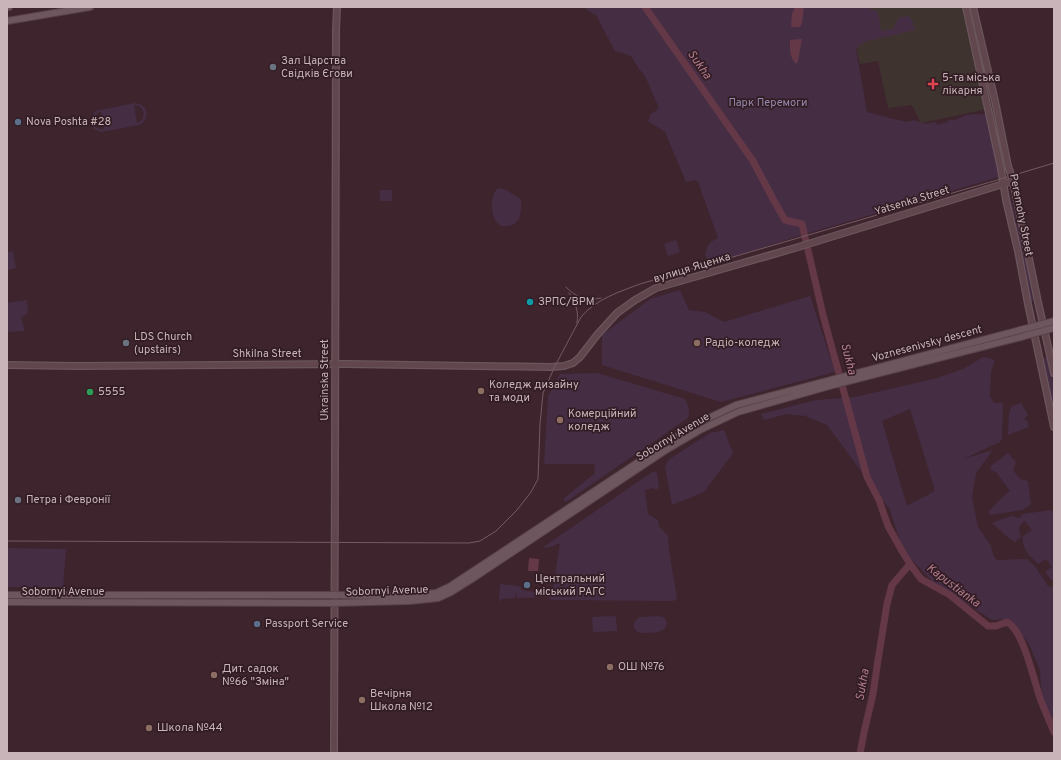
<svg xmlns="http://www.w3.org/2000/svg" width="1061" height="760" viewBox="0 0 1061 760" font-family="Overpass,sans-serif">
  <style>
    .medical { fill: #3f3330 }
    .green { fill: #452d44; fill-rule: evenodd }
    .water { fill: #653847 }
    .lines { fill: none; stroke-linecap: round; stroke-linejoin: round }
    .river { stroke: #653847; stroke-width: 7 }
    .secondary-casing { stroke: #6c565d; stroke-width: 8 }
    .primary-casing { stroke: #574148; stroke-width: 8 }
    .secondary { stroke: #61464e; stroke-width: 5.5 }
    .primary { stroke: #6e565e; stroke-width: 6 }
    .tram { stroke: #755a63; stroke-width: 1 }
    .primary-bridge-casing { stroke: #574148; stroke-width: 8; stroke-linecap: butt }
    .primary-bridge { stroke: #6e565e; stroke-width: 6 }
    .worship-dot { fill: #6b7280; stroke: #331d24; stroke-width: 1.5 }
    .health-dot { fill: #e0444e; stroke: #331d24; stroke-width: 1.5 }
    .service-dot { fill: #5c6f8a; stroke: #331d24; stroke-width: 1.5 }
    .culture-dot { fill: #0f9aa8; stroke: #331d24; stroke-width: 1.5 }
    .education-dot { fill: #8d6e63; stroke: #331d24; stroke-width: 1.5 }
    .leisure-dot { fill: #2e9e5b; stroke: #331d24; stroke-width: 1.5 }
    .labels { text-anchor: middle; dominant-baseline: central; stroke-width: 3.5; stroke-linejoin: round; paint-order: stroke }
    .poi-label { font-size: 11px; fill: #c9b4ba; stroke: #331d24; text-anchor: start }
    .park-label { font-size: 11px; fill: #9489ae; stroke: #331d24 }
    .street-label { font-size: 11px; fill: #c9b4ba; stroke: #331d24 }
    .water-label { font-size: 12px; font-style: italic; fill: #b17c8e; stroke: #331d24 }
  </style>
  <rect width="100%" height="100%" fill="#3e242d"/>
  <path class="medical" d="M 847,7 L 966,7 L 987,109 L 921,123 L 912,105 L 888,108 L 878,61 L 860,64 Z"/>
  <path class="green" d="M 585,7 L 866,7 L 878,12 L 881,31 L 894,29 L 895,24 L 900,17 L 908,16 L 912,20 L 915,30 L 867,41 L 860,45 L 856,49 L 867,112 L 906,122 L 914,120 L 926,124 L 936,122 L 937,125 L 948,122 L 948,120 L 955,120 L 966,115 L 979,114 L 980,115 L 986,113 L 999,177 L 802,235 L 711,264 L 709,263 L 705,255 C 708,244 708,243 718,238 L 698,182 L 695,180 L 686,182 L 665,132 C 660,128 653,125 648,121 L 650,115 L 659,108 L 645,76 L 639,69 L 631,56 L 615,51 L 596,15 L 588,11 Z
    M 135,103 C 148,104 151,119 139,125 L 101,132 L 94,129 L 91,123 L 92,116 L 96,111 ZM 134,105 C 142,105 146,112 142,120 L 137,123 ZM 99,112 L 101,112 L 104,129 C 93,130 89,119 99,112 Z
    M 500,188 C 505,189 516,195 520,199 C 522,201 521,205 521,208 C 521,222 514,227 501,226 C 492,219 492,212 492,202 C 493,197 493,194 496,190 Z
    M 380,190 L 392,190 L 392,201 L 380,201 Z
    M 1009,194 L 1010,195 L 1018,227 L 1023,234 L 1024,246 L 1023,247 L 1020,247 L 1019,245 L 1007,196 Z
    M 676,240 L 680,252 L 668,256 L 664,244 Z
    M 13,251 L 16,268 L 7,270 L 7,253 Z
    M 1025,252 L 1026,254 L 1035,300 L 1032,301 L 1031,301 L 1029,298 L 1021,255 L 1022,253 Z
    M 680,290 L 689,310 L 705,312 L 724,322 L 810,296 L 835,372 L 721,402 L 602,365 L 602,335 L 650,299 Z
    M 27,300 L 28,313 L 21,318 L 25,331 L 7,332 L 7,303 Z
    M 983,357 L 995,360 L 991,372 L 990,396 L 994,403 L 1003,403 L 1002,438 L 1000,442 L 963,459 L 993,450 L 976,473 L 972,497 L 978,527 L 991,546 L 994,557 L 997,560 L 1027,559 L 1034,565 L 1048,586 L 1054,588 L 1054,722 L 1042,699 L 1040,670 L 1028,642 L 1007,619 L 992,620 L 932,581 L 903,551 L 890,510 L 827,425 L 805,416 L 786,414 L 764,420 L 761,414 L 816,400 L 855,397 L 937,378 L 963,369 ZM 910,409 L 935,491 L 907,506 L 882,421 Z
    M 1048,357 L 1054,388 L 1054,414 L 1042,359 Z
    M 597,373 L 685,399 C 689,406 690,411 688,418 L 566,502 L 563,499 L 595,473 L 594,464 L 544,464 L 548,396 L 560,374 Z
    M 1021,403 L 1028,415 L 1023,420 L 1027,420 L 1029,427 L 1008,435 L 1009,412 L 1012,406 Z
    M 724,430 L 733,453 L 704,492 L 672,505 L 665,467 L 667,462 L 671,458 L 710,433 Z
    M 1008,453 L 1016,462 L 1013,470 L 1020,479 L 1028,481 L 1031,504 L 1023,510 L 990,515 L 989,511 L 998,501 L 1010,491 L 996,472 L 990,470 L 992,465 Z
    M 652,472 L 655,472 L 657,473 L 659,488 L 655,490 L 653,488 L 645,490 L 648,514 L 658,520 L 659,527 L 661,528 L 668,536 L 669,550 L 677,599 L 673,601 L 554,600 L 551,600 L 548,597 L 517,598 L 517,592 L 515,598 L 502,599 L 499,602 L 500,584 L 519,586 L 521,588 L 521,589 L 524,591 L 543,592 L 546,589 L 553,588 L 560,543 L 551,547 L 542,548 Z
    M 1051,510 L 1054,513 L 1054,581 L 1051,580 L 1045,572 L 1052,567 L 1046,559 L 1038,564 C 1029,555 1021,549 1023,536 L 1032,530 L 1025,521 C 1017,526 1019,529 1021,537 L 1015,542 L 1006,536 L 992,523 L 1011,516 L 1020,518 L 1022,514 Z
    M 7,548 L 66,549 L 63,587 L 7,587 Z
    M 616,616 L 617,631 L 593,632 L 592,617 Z
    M 659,616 L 665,618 L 667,623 C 665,635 650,632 641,633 C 631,630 632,621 640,617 Z"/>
  <path class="water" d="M 795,7 L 804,7 L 802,23 L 800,27 L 791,27 L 792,14 Z
    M 802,39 L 798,61 L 796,64 C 789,57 790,49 790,40 Z
    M 529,558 L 539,559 L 538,571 L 528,571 Z"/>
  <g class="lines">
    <path class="river" d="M 645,7 L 753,161 L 773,199 L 785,220 L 802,224 L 823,315 L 867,477 L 879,500 L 888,526 L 902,551 L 910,564 L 892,585 L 887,604 L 878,660 L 873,694 L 865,728 L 860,753
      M 910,564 L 921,579 L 950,595 L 988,626 L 996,626 L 1007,622 C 1024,631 1034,682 1041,701 C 1045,711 1050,722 1054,732"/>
    <g class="secondary-casing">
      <path id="secondary" d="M 966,7 L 1001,169 L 1006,200 L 1018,251 L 1028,304 L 1054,427
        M 973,7 L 995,101 L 1008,166 L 1013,181 L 1038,302 L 1054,373
        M 7,365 L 78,366 L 345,364 L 551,367 L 564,366 L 573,363 L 580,357 L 597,335 L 617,313 L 635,300 L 656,288 L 795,248 L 1013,181
        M 334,753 L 335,463 L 336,30 L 337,7"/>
    </g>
    <g class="primary-casing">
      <path id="primary" d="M 7,7 L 9,7
        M 7,21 L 90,7
        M 7,595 L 334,595 L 381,596 L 410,595 L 436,593 L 449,587 L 696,424 L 736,405 L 1020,330
        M 7,602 L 334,603 L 410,601 L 438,598 L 451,592 L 475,577 L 666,450 L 700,430 L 738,412 L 833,385 L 1021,337"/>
    </g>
    <use href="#secondary" class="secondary"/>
    <use href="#primary" class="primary"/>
    <path class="tram" d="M 566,287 C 576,298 587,301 601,298
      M 569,293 C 575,304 579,309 577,323
      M 7,541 L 469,543 L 480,541 L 496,531 L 517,510 L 531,492 L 538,479 L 540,424 L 543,393 L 555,366 L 581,317 C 596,299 619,292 640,284 L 1011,176 L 1054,163"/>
    <g class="primary-bridge-casing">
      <path id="primary-bridge" d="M 1020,330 L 1054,321
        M 1021,337 L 1054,328"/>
    </g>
    <use href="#primary-bridge" class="primary-bridge"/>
  </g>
  <g class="worship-dot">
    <circle cx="273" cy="67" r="4"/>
    <circle cx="126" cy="343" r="4"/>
    <circle cx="18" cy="500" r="4"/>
  </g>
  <path class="health-dot" d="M931 78h4v4h4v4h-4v4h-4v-4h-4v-4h4z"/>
  <g class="service-dot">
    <circle cx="18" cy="122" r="4"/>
    <circle cx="527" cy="585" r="4"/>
    <circle cx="257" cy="624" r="4"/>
  </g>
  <circle class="culture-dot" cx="530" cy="302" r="4"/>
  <g class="education-dot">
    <circle cx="697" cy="343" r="4"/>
    <circle cx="481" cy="391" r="4"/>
    <circle cx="560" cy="420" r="4"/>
    <circle cx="610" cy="667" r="4"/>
    <circle cx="214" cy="675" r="4"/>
    <circle cx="362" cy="700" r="4"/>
    <circle cx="149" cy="728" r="4"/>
  </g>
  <circle class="leisure-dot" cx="90" cy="392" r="4"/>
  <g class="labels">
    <g class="poi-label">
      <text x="281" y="61">Зал Царства<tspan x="281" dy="13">Свідків Єгови</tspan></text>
      <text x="942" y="78">5-та міська<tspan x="942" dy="13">лікарня</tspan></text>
      <text x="26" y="122">Nova Poshta #28</text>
      <text x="538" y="302">ЗРПС/ВРМ</text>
      <text x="134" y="337">LDS Church<tspan x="134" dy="13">(upstairs)</tspan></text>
      <text x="705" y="343">Радіо-коледж</text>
      <text x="489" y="385">Коледж дизайну<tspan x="489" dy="13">та моди</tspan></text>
      <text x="98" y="392">5555</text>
      <text x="568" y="414">Комерційний<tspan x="568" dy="13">коледж</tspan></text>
      <text x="26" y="500">Петра і Февронії</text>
      <text x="535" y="579">Центральний<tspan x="535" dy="13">міський РАГС</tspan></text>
      <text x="265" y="624">Passport Service</text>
      <text x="618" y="667">ОШ №76</text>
      <text x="222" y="669">Дит. садок<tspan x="222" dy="13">№66 "Зміна"</tspan></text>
      <text x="370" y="694">Вечірня<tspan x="370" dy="13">Школа №12</tspan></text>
      <text x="157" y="728">Школа №44</text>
    </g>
    <g class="park-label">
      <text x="768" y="103">Парк Перемоги</text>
    </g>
    <g class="street-label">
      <text transform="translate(912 201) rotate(-17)">Yatsenka Street</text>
      <text transform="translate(1021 215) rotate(79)">Peremohy Street</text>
      <text transform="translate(692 268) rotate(-17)">вулиця Яценка</text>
      <text transform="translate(927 344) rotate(-15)">Voznesenivsky descent</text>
      <text x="267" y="354">Shkilna Street</text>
      <text transform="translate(325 380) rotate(-90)">Ukrainska Street</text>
      <text transform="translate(673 437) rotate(-31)">Sobornyi Avenue</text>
      <text transform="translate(387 591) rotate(-2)">Sobornyi Avenue</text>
      <text x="63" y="592">Sobornyi Avenue</text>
    </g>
    <g class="water-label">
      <text transform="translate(699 65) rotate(55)">Sukha</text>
      <text transform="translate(848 359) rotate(76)">Sukha</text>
      <text transform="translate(953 586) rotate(37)">Kapustianka</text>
      <text transform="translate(863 685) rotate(-80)">Sukha</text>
    </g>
  </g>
  <rect width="1061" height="760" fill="none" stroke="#c9b4ba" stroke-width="16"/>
</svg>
